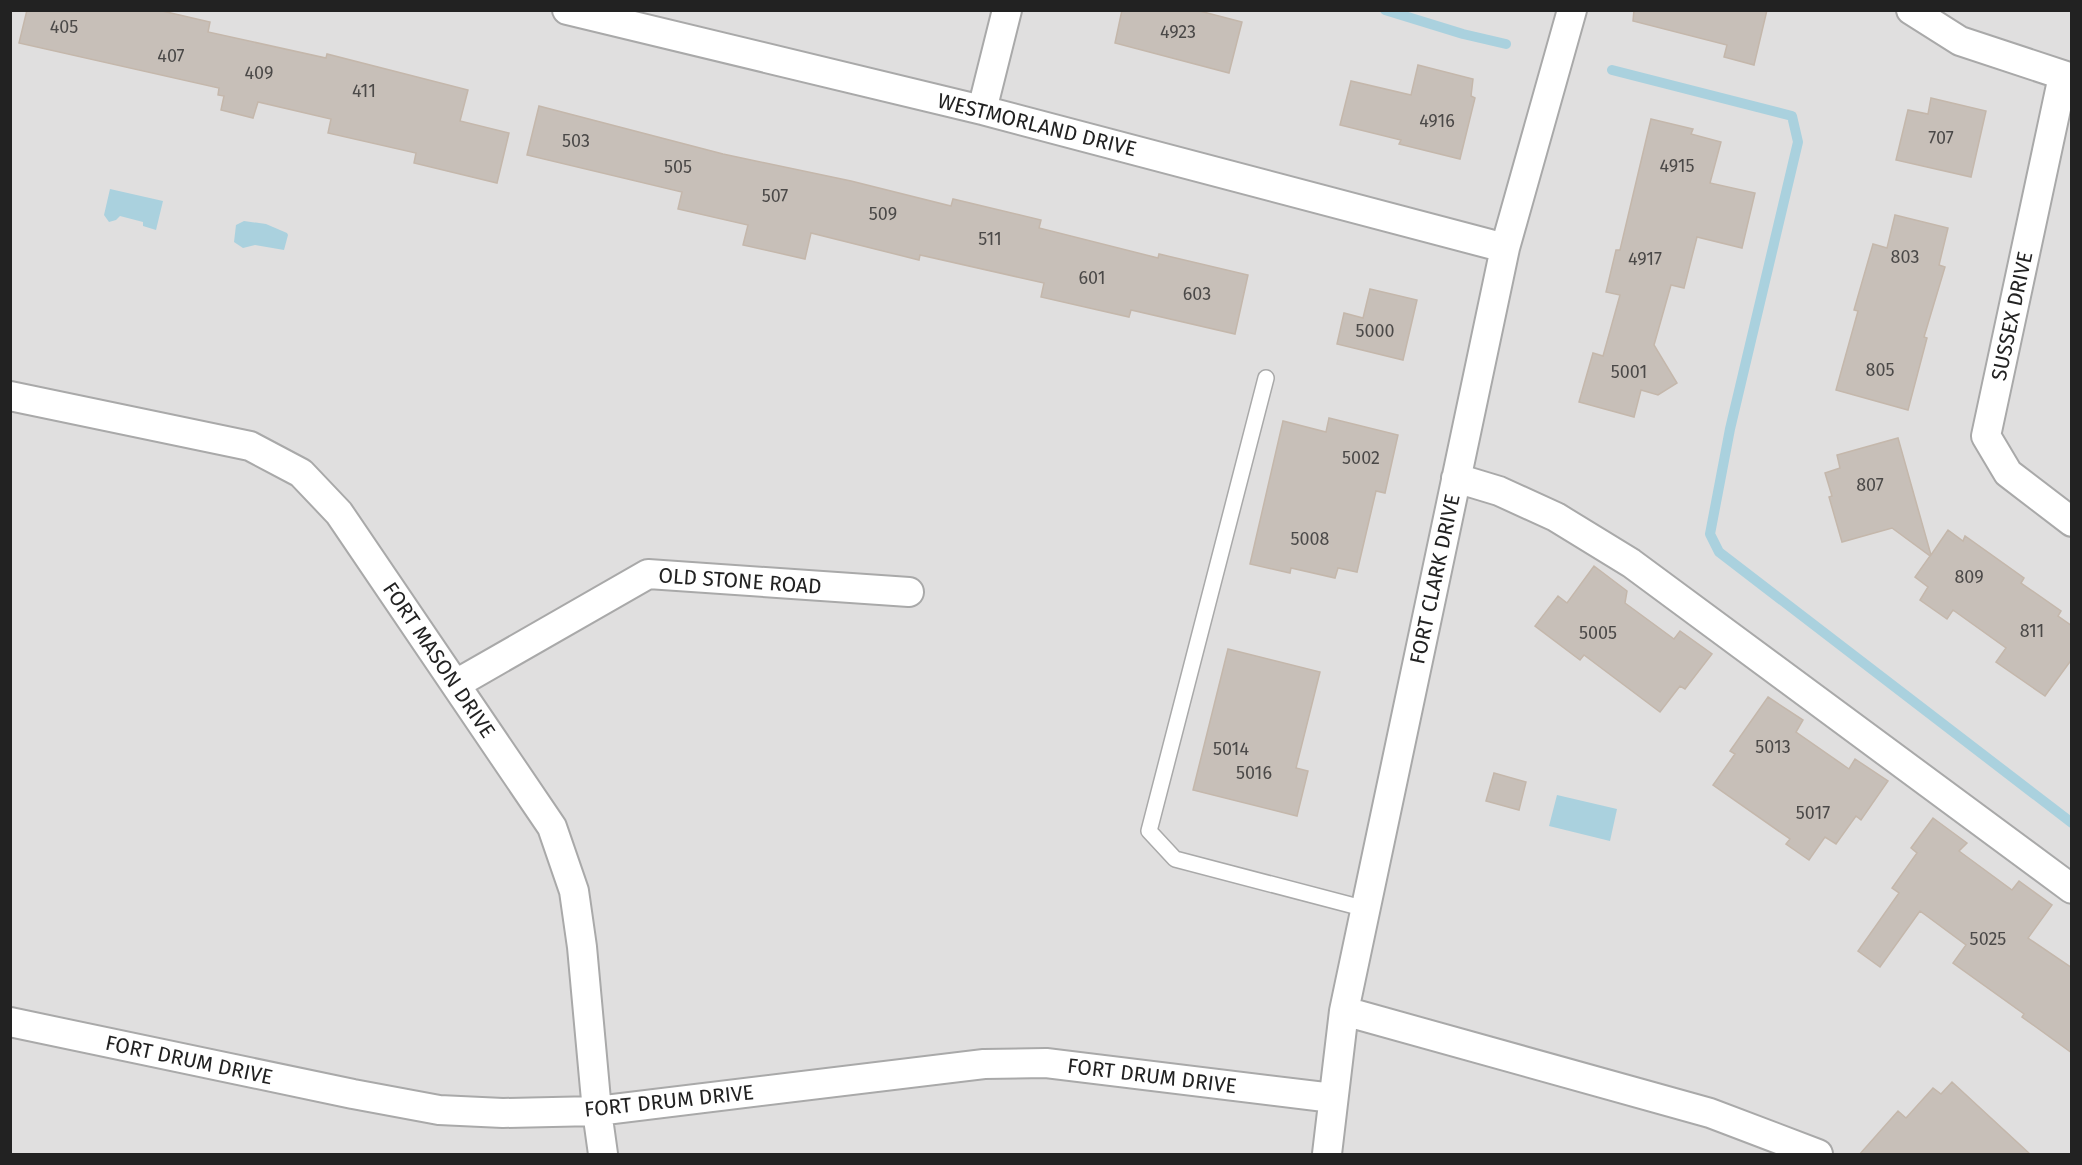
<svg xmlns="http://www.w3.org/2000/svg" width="2082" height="1165" viewBox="0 0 2082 1165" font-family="'Fira Sans',sans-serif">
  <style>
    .residential { fill: #e0dfdf }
    .water { fill: #aad1de }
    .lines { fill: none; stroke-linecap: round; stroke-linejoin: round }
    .stream { stroke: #aad1de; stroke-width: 10 }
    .building { fill: #c7bfb8; stroke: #c4b7ab; stroke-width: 1.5 }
    .service-casing { stroke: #a9a9a9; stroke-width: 18 }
    .minor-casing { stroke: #a9a9a9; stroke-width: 32 }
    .service { stroke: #fff; stroke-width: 15 }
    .minor { stroke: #fff; stroke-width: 28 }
    .labels { text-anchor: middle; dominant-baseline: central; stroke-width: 6; stroke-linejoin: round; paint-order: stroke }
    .number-label { font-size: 18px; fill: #4b4948 }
    .street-label { font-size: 21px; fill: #222; stroke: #fff }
  </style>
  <rect width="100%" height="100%" fill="#f2efe9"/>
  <path class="residential" d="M 10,11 L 2071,11 L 2071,1154 L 11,1154 Z"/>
  <path class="water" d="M 110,189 L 163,201 L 156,230 L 143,226 L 143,222 L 120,216 L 116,220 L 109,222 L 104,215 Z
    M 244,221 L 266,224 L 287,233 L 288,235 L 284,250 L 255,245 L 243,248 L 234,242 L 236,225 Z
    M 1557,795 L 1617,809 L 1610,841 L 1549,826 Z"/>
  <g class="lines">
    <path class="stream" d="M 1385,10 L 1463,34 L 1506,44
      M 1612,70 L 1792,116 L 1798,142 L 1730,429 L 1710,534 L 1719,552 L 2072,823"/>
  </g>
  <path class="building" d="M 27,10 L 158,10 L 210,22 L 208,32 L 326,58 L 327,54 L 468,90 L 460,121 L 509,133 L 497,183 L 414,163 L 416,153 L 328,133 L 331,119 L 258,102 L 253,118 L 221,110 L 224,96 L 218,95 L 219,88 L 19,43 Z
    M 1122,10 L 1196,10 L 1242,22 L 1229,73 L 1115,43 Z
    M 1634,10 L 1767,10 L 1754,65 L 1724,57 L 1727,45 L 1633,21 Z
    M 1418,65 L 1473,79 L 1471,96 L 1475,98 L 1460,159 L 1399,144 L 1401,140 L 1340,125 L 1351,81 L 1411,95 Z
    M 1931,98 L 1986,111 L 1971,177 L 1896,160 L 1908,110 L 1928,114 Z
    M 539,106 L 723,154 L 851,181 L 951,206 L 953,199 L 1041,220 L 1039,228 L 1158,258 L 1159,254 L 1248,275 L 1235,334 L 1131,310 L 1129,317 L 1041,297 L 1044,283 L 920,255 L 919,260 L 811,233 L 805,259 L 743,245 L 748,225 L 678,209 L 682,192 L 527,155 Z
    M 1651,119 L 1693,129 L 1691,134 L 1721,142 L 1710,183 L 1755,193 L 1742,248 L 1697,237 L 1684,288 L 1671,285 L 1654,345 L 1677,383 L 1658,395 L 1641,390 L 1634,417 L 1579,402 L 1593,353 L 1603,356 L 1620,295 L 1606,292 L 1616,250 L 1620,250 Z
    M 1895,215 L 1948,228 L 1939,265 L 1945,267 L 1924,337 L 1927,338 L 1908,410 L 1836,390 L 1858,311 L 1854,310 L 1873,244 L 1887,248 Z
    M 1370,289 L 1417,300 L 1403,360 L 1337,344 L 1344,313 L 1363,318 Z
    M 1329,418 L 1398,435 L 1385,493 L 1376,491 L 1357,572 L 1338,568 L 1335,578 L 1291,568 L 1290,573 L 1250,564 L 1283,421 L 1326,432 Z
    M 1898,438 L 1931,555 L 1948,530 L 1963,541 L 1965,536 L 2024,578 L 2021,583 L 2061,611 L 2058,616 L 2072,626 L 2072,659 L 2045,696 L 1996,662 L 2006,648 L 1953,610 L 1947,619 L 1920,600 L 1928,587 L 1915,577 L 1930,556 L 1892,528 L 1842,542 L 1829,497 L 1832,496 L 1825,473 L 1840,468 L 1837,455 Z
    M 1594,566 L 1627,591 L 1625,603 L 1674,639 L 1680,631 L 1712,654 L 1685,689 L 1680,686 L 1660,712 L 1584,655 L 1580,660 L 1535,626 L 1558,596 L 1567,603 Z
    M 1228,649 L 1320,672 L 1296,768 L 1308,771 L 1297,816 L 1193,790 Z
    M 1768,697 L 1803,720 L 1796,732 L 1849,769 L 1855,759 L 1888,781 L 1861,820 L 1856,816 L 1836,844 L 1825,837 L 1809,860 L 1786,844 L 1790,839 L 1713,785 L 1735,754 L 1730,751 Z
    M 1494,773 L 1526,782 L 1519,810 L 1486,801 Z
    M 1933,818 L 1967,843 L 1959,851 L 2012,890 L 2019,881 L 2052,905 L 2028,938 L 2072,968 L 2072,1053 L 2022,1017 L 2024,1014 L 1953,963 L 1966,945 L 1920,911 L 1880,967 L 1858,951 L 1899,893 L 1892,888 L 1917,853 L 1911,848 Z
    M 1952,1082 L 2031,1155 L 1859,1155 L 1898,1111 L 1906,1118 L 1933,1088 L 1941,1094 Z"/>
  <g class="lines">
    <g class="service-casing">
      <path id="service" d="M 1266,378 L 1149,831 L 1175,859 L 1366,909"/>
    </g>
    <g class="minor-casing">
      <path id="minor" d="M 567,10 L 982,110 L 1505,248
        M 1911,10 L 1960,41 L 2072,78
        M 2063,76 L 1986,436 L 2008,473 L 2072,522
        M 982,110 L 1007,10
        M 10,396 L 250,446 L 301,473 L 339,513 L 552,827 L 574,891 L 582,947 L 597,1111 L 603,1154
        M 1456,478 L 1499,491 L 1556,517 L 1631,563 L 2072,889
        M 456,684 L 648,574 L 909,592
        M 1344,1011 L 1710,1113 L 1818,1154
        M 10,1022 L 353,1094 L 439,1110 L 503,1113 L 597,1111 L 984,1064 L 1046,1063 L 1333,1098
        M 1327,1154 L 1344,1011 L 1505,248 L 1572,10"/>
    </g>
    <use href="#service" class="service"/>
    <use href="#minor" class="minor"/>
  </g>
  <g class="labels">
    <g class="number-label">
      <text x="64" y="27">405</text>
      <text x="1178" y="32">4923</text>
      <text x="171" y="56">407</text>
      <text x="259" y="73">409</text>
      <text x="364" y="91">411</text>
      <text x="1437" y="121">4916</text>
      <text x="1941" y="138">707</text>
      <text x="576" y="141">503</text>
      <text x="1677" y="166">4915</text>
      <text x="678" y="167">505</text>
      <text x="775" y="196">507</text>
      <text x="883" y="214">509</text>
      <text x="990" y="239">511</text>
      <text x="1905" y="257">803</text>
      <text x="1645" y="259">4917</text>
      <text x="1092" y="278">601</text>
      <text x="1197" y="294">603</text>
      <text x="1375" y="331">5000</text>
      <text x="1880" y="370">805</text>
      <text x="1629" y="372">5001</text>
      <text x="1361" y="458">5002</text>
      <text x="1870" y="485">807</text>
      <text x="1310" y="539">5008</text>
      <text x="1969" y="577">809</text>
      <text x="2032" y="631">811</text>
      <text x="1598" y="633">5005</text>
      <text x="1773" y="747">5013</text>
      <text x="1231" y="749">5014</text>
      <text x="1254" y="773">5016</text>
      <text x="1813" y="813">5017</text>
      <text x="1988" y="939">5025</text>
    </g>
    <g class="street-label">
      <text transform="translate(1037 125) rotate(14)">WESTMORLAND DRIVE</text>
      <text transform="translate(2012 316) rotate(-78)">SUSSEX DRIVE</text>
      <text transform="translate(1435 579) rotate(-78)">FORT CLARK DRIVE</text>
      <text transform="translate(740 581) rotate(4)">OLD STONE ROAD</text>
      <text transform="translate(439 660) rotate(56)">FORT MASON DRIVE</text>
      <text transform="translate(189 1060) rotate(12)">FORT DRUM DRIVE</text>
      <text transform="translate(1152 1076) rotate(7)">FORT DRUM DRIVE</text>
      <text transform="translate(669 1101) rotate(-6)">FORT DRUM DRIVE</text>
    </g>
  </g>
  <rect width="2082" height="1165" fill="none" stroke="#222222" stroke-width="24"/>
</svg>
